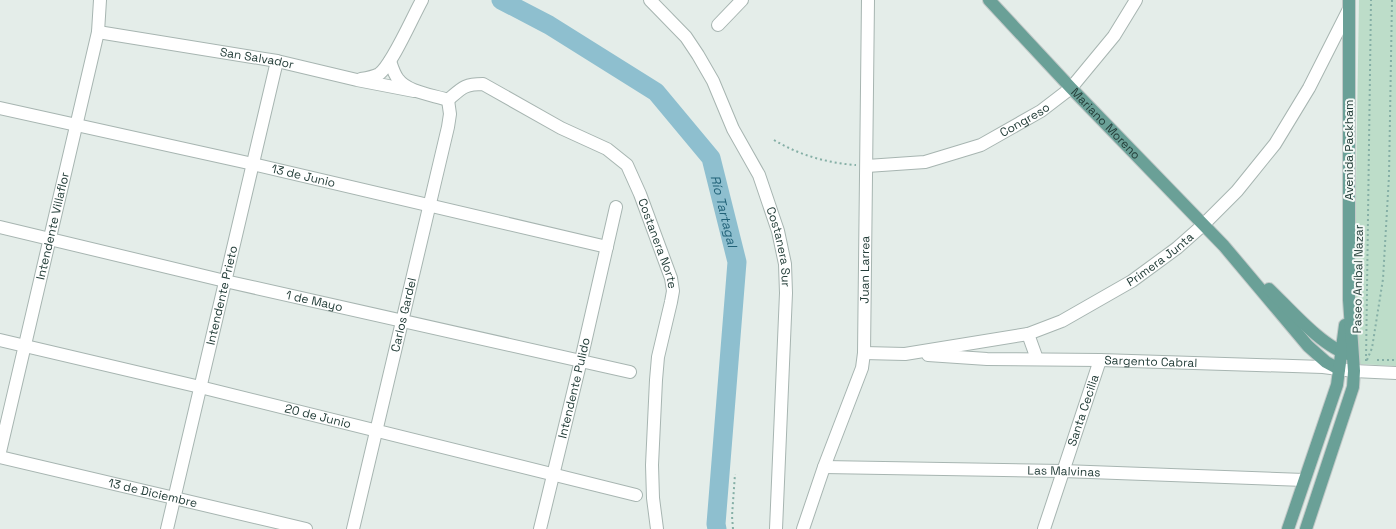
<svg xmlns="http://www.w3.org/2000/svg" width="1396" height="529" viewBox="0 0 1396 529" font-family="'Space Grotesk',sans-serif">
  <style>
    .green { fill: #bdddc9 }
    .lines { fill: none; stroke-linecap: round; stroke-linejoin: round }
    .river { stroke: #8ebfcf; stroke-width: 19 }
    .minor-casing { stroke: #a7b5b1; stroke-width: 14 }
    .major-casing { stroke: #c2c9c8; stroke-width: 14 }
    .path { stroke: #85afa6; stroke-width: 2; stroke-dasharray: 2 3; stroke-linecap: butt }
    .minor { stroke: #fff; stroke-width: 12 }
    .major { stroke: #6aa097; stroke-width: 12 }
    .labels { text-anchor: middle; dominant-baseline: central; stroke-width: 4; stroke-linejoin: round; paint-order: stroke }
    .street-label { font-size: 12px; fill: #243e39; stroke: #f4f9f7 }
    .water-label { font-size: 13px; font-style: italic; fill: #206177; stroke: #f4f9f7 }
  </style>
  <rect width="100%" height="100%" fill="#e4ede9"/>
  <path class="green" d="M 1359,0 L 1396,0 L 1396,366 L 1360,364 L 1354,308 Z"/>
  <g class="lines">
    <path class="river" id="s1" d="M 501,0 L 549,25 L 656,92 L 711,158 L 737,262 L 716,524 L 717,529"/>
    <g class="minor-casing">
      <g id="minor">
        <path id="s2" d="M 650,0 L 686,37 L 698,55 L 713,81 L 733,129 L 759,175 L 778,231 L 785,264 L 786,293 L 776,529"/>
        <path d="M 718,25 L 742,0"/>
        <path id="s3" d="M 98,32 L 277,61 L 357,80 L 414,91"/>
        <path d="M 390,61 C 392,67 394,74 398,79 C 407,92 433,95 448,100"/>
        <path d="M 361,79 C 367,78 373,77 379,74 C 392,65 413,16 422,0"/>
        <path id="s4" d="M 448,100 C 462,88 464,84 483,84 L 561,128 L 607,149 L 627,165 L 640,194 L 671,278 L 673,291 L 671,302 L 658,357 L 656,380 L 652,465 L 653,498 L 657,529"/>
        <path id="s5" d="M 0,108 L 253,164 L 607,247"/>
        <path id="s6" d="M 867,166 L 925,162 L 981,145 L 1041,111 L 1071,88 L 1114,36 L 1136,0"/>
        <path id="s7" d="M 0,227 L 225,281 L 630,372"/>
        <path d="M 1028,334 L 1037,359"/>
        <path id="s8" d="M 0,340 L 200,387 L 636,495"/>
        <path id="s9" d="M 864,353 L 905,354 L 1028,334 L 1062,321 L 1132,281 L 1177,248 L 1203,225 L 1237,191 L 1275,144 L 1309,88 L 1349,9"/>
        <path id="s10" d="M 928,355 L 987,359 L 1100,360 L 1323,367 L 1354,371 L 1396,373"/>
        <path id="s11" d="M 0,452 L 98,32 L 100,0"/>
        <path id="s12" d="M 0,457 L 306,529"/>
        <path id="s13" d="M 824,467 L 1063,471 L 1304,480"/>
        <path id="s14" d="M 167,529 L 277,61"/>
        <path id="s15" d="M 353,529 L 448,127 L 450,114 L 448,100"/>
        <path id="s16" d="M 540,529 L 581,360 L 616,207"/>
        <path id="s17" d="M 803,529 L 824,467 L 862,368 L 864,353 L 868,0"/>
        <path id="s18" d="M 1044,529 L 1100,360"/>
      </g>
    </g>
    <g class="major-casing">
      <g id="major">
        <path id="s19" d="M 989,0 L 1071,88 L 1224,246 L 1308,346 L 1326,362 L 1339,369"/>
        <path d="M 1269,289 C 1289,308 1324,349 1349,354"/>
        <path d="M 1288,529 L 1337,385 L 1345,325"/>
        <path d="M 1306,529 L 1353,387 L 1354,371 L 1349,300 L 1349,0"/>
      </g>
    </g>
    <path class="path" d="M 774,140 C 799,155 827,163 856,165
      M 1367,360 L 1372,348 L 1383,279 L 1389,176 L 1392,0
      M 1377,360 L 1396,360
      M 1366,361 L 1371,0
      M 733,529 L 732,516 L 735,474"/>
    <use href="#minor" class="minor"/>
    <use href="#major" class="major"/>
  </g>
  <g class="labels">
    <g class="street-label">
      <text stroke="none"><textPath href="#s3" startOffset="161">San Salvador</textPath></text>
      <text stroke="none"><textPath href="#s6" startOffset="167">Congreso</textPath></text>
      <text stroke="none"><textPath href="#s19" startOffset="170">Mariano Moreno</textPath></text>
      <text transform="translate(1349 150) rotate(-90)">Avenida Packham</text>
      <text stroke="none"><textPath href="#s5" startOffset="311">13 de Junio</textPath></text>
      <text stroke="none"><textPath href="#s11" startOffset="232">Intendente Villaflor</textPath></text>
      <text stroke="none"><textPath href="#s4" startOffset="290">Costanera Norte</textPath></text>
      <text stroke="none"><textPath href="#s2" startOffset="283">Costanera Sur</textPath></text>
      <text stroke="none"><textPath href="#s9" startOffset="318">Primera Junta</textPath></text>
      <text stroke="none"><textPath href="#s17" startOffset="270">Juan Larrea</textPath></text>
      <text transform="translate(1358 279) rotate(-89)">Paseo Aníbal Nazar</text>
      <text stroke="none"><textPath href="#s14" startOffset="240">Intendente Prieto</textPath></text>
      <text stroke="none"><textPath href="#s7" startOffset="323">1 de Mayo</textPath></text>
      <text stroke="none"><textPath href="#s15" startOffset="220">Carlos Gardel</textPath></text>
      <text stroke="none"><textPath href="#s10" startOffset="223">Sargento Cabral</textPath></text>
      <text stroke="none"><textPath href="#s16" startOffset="145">Intendente Pulido</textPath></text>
      <text stroke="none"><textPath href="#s18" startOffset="125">Santa Cecilia</textPath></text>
      <text stroke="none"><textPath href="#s8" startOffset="327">20 de Junio</textPath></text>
      <text stroke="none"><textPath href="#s13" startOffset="240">Las Malvinas</textPath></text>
      <text stroke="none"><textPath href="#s12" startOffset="157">13 de Diciembre</textPath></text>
    </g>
    <g class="water-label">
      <text stroke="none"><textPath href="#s1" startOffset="321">Río Tartagal</textPath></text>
    </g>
  </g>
</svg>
